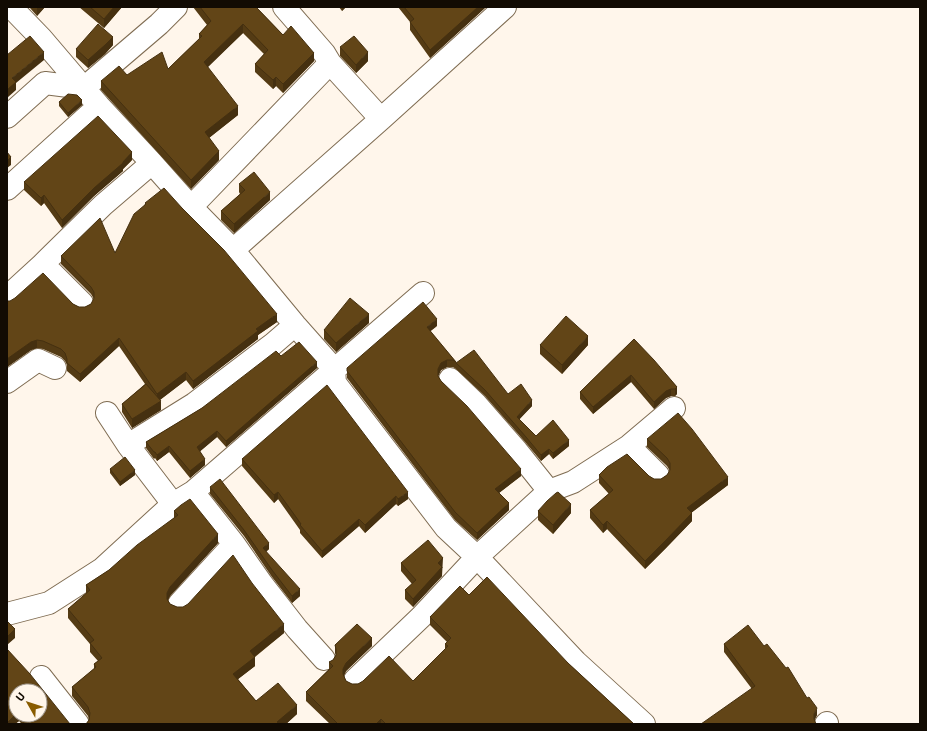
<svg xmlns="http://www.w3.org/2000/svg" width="927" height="731" viewBox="0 0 927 731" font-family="'IBM Plex Sans',sans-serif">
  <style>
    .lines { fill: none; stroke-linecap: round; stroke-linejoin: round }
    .minor-casing { stroke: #7f6c52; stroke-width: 24 }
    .minor { stroke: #fff; stroke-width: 22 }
    .wall { fill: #543b14; fill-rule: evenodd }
    .shaded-wall { fill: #453010 }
    .building { fill: #624517; stroke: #453010 }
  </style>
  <rect width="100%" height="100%" fill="#fff6eb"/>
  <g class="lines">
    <g class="minor-casing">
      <path id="minor" d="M 11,7 L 41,38 L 99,106 L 152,163 L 191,207 L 233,250 L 295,325 L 334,369 L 335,383 L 446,528 L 477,557 L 576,662 L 644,724
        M 284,7 L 324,53 L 330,63 L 381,119
        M 7,117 L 45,83 L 84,88 L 159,24 L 176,7
        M 7,189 L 99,106
        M 191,207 L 330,63
        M 233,250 L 381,119 L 505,7
        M 43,264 L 82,303
        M 7,297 L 43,264 L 49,258 L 103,205 L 152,163
        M 450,379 L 476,404 L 517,451 L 549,491
        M 7,382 L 38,360 L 55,368
        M 107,413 L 128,445 L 173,504
        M 128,445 L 194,404 L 273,344 L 295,325
        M 629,446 L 658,475
        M 193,492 L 234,544 L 262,584 L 297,629 L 324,659
        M 179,604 L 234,544
        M 7,614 L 49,603 L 102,569 L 173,504 L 193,492 L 423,293
        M 41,677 L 78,724
        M 355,680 L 421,617 L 477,557 L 549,491 L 573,482 L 629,446 L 674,408
        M 826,724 L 827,723"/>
    </g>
    <use href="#minor" class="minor"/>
  </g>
  <path class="wall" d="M 29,7 L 45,7 L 37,16 L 30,8 Z
    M 79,7 L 122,7 L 104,28 Z
    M 193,7 L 258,7 L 258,9 L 283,35 L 314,61 L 283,93 L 276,86 L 273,89 L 255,72 L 255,64 L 264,54 L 243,33 L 207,67 L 238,115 L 209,138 L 219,160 L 191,189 L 101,90 L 101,81 L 127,75 L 168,69 L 199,39 L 199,34 L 207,25 Z
    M 339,7 L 346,7 L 342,11 Z
    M 398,7 L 486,7 L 430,58 L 410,30 L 410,22 Z
    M 113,45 L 105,54 L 88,68 L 76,57 L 76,49 Z
    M 340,47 L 368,61 L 356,73 L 340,56 Z
    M 59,102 L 82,105 L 68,117 L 59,106 Z
    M 132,160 L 123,169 L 123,171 L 94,196 L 62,228 L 44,203 L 41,206 L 24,190 L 24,182 Z
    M 239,184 L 270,200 L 234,233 L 221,220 L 221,211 L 240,194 L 239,192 Z
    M 145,203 L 277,322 L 258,335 L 258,339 L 193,389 L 186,380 L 160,400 L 161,410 L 132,428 L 122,412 L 122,404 L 145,384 L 119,346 L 80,382 L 67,371 L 67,365 L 65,361 L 61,357 L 43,349 L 37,348 L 31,350 L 7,367 L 7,301 L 73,304 L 79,307 L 85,307 L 91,304 L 94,299 L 91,294 L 61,264 L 61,256 L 115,253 L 145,204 Z
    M 369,323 L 336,352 L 324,339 L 324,330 Z
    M 437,326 L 430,331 L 456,362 L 456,369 L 453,367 L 447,367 L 441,370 L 438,376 L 441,381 L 521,476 L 499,493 L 509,510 L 477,540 L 455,520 L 347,378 L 347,368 Z
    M 634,339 L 677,387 L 677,394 L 675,396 L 671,396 L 666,398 L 654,409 L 631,382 L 593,414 L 580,399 L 580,392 Z
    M 540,345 L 588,345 L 562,374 L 540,354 Z
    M 281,356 L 317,368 L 226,447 L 217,437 L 200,451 L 205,465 L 190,478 L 169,452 L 157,461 L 155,458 L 154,459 L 146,448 L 146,442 L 202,408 Z
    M 456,363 L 508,394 L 532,406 L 519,419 L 536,436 L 569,446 L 553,459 L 549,454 L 541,461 L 526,443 L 485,396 L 456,369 Z
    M 647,439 L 728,485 L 691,513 L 692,521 L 666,548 L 645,569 L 607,529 L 603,533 L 590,518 L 590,510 L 609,494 L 599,483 L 599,475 L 649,476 L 654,479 L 661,479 L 667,475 L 670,471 L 667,466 L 647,447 Z
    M 242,459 L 408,499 L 398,506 L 396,504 L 365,533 L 359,526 L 322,558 L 300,533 L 300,530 L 278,499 L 274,503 L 242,466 Z
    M 110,469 L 135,475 L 120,486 L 110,473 Z
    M 210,487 L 269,549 L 266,552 L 300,596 L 292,603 L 272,577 L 244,536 L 210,494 Z
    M 174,511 L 218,543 L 170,596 L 168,600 L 170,604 L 177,607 L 284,633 L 255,657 L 255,666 L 238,679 L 256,701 L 297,714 L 286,724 L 86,724 L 89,720 L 88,716 L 72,696 L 72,687 L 94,669 L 94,664 L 98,661 L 90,652 L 90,644 L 68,618 L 68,609 L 86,594 L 86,585 L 109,570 L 174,518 Z
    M 538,511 L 571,513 L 553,534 L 538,520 Z
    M 401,563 L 443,567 L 442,568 L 442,576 L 413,607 L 405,599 L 405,590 L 412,584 L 401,571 Z
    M 469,595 L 568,663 L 634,724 L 330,724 L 306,701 L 306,692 L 329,669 L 329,662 L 333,660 L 336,655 L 335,653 L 335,645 L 372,646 L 346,671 L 344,676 L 346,681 L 352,684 L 413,681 L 445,649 L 445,644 L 447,642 L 430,625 L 430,617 Z
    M 724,644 L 817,715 L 814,720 L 752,689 L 724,652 Z
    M 7,649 L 68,723 L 70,724 L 22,724 L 19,721 L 15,724 L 7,724 ZM 16,691 L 40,715 L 16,715 Z"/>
  <path class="shaded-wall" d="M 37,7 L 45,7 L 37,16 Z
    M 114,7 L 122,7 L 104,28 L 104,19 Z
    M 342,7 L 346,7 L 342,11 Z
    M 478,7 L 486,7 L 430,58 L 430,50 Z
    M 243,24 L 243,33 L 204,71 L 204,62 Z
    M 113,37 L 113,45 L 105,54 L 88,68 L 88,60 Z
    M 44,52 L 44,60 L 16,83 L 16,90 L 7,98 L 7,90 L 12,78 Z
    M 368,52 L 368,61 L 356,73 L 356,65 Z
    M 314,53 L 314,61 L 283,93 L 283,84 Z
    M 276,77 L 276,86 L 273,89 L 273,80 Z
    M 82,100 L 82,105 L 68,117 L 68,113 Z
    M 238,106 L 238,115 L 205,141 L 205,132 Z
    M 219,151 L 219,160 L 191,189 L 191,180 Z
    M 132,152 L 132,160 L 123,169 L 123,171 L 94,196 L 62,228 L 62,220 L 94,188 Z
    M 11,157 L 11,165 L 7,168 L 7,161 Z
    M 270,192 L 270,200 L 234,233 L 234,224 Z
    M 44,195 L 44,203 L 41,206 L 41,198 Z
    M 277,314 L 277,322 L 258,335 L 258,339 L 193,389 L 193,381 L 256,329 Z
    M 369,314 L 369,323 L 336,352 L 336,343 Z
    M 437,319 L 437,326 L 427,334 L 427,327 Z
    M 588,336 L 588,345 L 562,374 L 562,365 Z
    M 119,338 L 119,346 L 80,382 L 80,374 Z
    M 37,340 L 37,348 L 31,350 L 7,367 L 7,359 L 31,342 Z
    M 447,360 L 447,367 L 441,370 L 438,376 L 438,369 L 441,363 Z
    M 317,362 L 317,368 L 226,447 L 226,441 Z
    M 186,372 L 186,380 L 157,402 L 157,394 Z
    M 631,375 L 631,382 L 593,414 L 593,407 Z
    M 677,387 L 677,394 L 675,396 L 675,389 Z
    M 671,389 L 671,396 L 666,398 L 654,409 L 654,402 L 666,391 Z
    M 532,400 L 532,406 L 517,422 L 517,417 Z
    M 161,401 L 161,410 L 132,428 L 132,419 Z
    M 217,431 L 217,437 L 197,454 L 197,447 Z
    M 569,440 L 569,446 L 553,459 L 553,453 Z
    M 169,446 L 169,452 L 157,461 L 157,455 Z
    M 549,449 L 549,454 L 541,461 L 541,455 Z
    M 205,459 L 205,465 L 190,478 L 190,471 Z
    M 521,469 L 521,476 L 495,496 L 495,489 Z
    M 135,470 L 135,475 L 120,486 L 120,482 Z
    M 728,477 L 728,485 L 687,516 L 687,508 Z
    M 278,492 L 278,499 L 274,503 L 274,495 Z
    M 408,492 L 408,499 L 398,506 L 398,499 Z
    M 396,496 L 396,504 L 365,533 L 365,525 Z
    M 509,503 L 509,510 L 477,540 L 477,533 Z
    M 571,504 L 571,513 L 553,534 L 553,525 Z
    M 692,513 L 692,521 L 666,548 L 645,569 L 645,561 Z
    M 359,519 L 359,526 L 322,558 L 322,551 Z
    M 607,521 L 607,529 L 603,533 L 603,525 Z
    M 218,534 L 218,543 L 170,596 L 167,602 L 167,593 L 170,587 Z
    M 269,543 L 269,549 L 263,554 L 263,548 Z
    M 443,558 L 442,576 L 413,607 L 413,599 L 438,563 Z
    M 300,589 L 300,596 L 292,603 L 292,596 Z
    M 284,624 L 284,633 L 250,660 L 250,651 Z
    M 15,629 L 15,638 L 7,645 L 7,637 Z
    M 372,638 L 372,646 L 346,671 L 343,677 L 343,669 L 346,663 Z
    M 255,657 L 255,666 L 233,683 L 233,674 Z
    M 297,705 L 297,714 L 286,724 L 277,724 L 277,722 Z
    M 817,708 L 817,715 L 814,721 L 814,714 Z
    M 16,714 L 16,715 L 19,715 L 19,721 L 15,724 L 7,724 L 7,723 Z
    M 381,719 L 381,724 L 376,724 Z"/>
  <path class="building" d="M 90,7 L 114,7 L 104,19 Z
    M 200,7 L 256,7 L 283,35 L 291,26 L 314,53 L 283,84 L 276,77 L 273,80 L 255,64 L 268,50 L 243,24 L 204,62 L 238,106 L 205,132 L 219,151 L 191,180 L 101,81 L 119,66 L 127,75 L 162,52 L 168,69 L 202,36 L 199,34 L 211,21 Z
    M 404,7 L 478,7 L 430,50 L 410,22 L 414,19 Z
    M 98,24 L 113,37 L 105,45 L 88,60 L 76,49 Z
    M 30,36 L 44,52 L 12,78 L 16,82 L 7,90 L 7,55 Z
    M 354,36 L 368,52 L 356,65 L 340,47 Z
    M 68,94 L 77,95 L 82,100 L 68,113 L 59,102 Z
    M 98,116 L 132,152 L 123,162 L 123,163 L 94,188 L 62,220 L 44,195 L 41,198 L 24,182 Z
    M 7,152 L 11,157 L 7,161 Z
    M 254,172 L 270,192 L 234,224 L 221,211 L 245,190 L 239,184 Z
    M 164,188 L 182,208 L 224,250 L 277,314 L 256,329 L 258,331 L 193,381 L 186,372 L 157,394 L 119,338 L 80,374 L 67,363 L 67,359 L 65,353 L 61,349 L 43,341 L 37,340 L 31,342 L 7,359 L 7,301 L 10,301 L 15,298 L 43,273 L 73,304 L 79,307 L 85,307 L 91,304 L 94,298 L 94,292 L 91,287 L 61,256 L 100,218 L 115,253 L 134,214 L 146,204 L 145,203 Z
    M 350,298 L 369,314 L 336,343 L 324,330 Z
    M 423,302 L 437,319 L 427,327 L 456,362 L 453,360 L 447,360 L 441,363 L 438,369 L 438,376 L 441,381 L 467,406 L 521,469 L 495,489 L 509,503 L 477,533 L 455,512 L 347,371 L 347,368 Z
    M 566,316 L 588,336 L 562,365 L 540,345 Z
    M 634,339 L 654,360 L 677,387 L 675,389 L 671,389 L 666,391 L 654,402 L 631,375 L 593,407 L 580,392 Z
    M 299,342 L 317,362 L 226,441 L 217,431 L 197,447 L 205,459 L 190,471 L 169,446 L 157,455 L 155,452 L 154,452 L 146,442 L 202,408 L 276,351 L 281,356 Z
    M 474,350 L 508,394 L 521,384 L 532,400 L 517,417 L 536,436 L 553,420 L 569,440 L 553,453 L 549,449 L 541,455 L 526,437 L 485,390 L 456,363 Z
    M 146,384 L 161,401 L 132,419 L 122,404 Z
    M 327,385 L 408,492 L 398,499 L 396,496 L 365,525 L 359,519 L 322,551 L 300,525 L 301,524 L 278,492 L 274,495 L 242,459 Z
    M 678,413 L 692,429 L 728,477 L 687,508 L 692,513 L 666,540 L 645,561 L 607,521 L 603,525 L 590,510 L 613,490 L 599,475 L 607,467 L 627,454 L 649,476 L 654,479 L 661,479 L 667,475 L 670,470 L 670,463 L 667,458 L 647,439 Z
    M 125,457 L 135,470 L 120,482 L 110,469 Z
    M 220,479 L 269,543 L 263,548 L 300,589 L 292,596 L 272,570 L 244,530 L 210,487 Z
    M 558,492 L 571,504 L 553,525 L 538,511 L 547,501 L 556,493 Z
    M 190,499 L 218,534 L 170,587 L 167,593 L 167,599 L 170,604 L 177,607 L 183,607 L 188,604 L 233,555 L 252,583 L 284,624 L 250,651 L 255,657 L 233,674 L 256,701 L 278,683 L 297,705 L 277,722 L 279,724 L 86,724 L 89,720 L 90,713 L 88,707 L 72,687 L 96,667 L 94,664 L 102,658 L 90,643 L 94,640 L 68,609 L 90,590 L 86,585 L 109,570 L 137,545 L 178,515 L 174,511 L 181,505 Z
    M 428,540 L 443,558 L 438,563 L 442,567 L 413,599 L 405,590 L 416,580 L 401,563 Z
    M 487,577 L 568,663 L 634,724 L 386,724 L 381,719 L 376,724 L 336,724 L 337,723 L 306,692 L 333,666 L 329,662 L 333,660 L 336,655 L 336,649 L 335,645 L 357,624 L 372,638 L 346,663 L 343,669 L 343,674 L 346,681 L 352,684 L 358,684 L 363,681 L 389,656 L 413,681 L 448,646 L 445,644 L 451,638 L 430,617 L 460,586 L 469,595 Z
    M 7,621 L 15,629 L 7,637 Z
    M 748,625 L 764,646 L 767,644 L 786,668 L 788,667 L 807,698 L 809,697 L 817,708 L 814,714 L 814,719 L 816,724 L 701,724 L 755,686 L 724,644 Z
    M 7,649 L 30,674 L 70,724 L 30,724 L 22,715 L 40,715 L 40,691 L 16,691 L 16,714 L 7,723 Z"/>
  <rect width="927" height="731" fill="none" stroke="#120b03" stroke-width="16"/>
  <g transform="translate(28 703) rotate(309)"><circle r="19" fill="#fff6eb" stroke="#a0988e"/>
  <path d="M0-3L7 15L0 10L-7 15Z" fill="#895c00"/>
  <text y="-6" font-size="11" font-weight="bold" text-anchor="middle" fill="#120b03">U</text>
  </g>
</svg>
